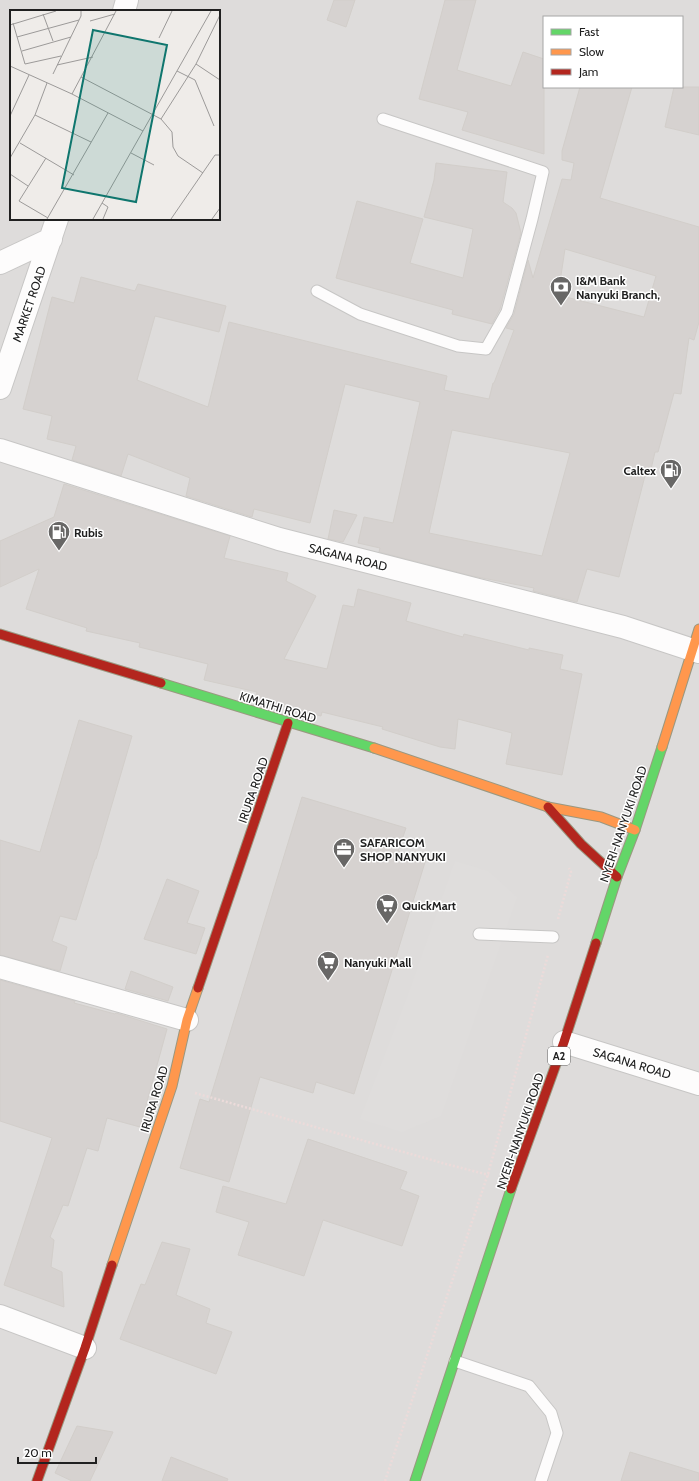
<svg xmlns="http://www.w3.org/2000/svg" width="699" height="1481" viewBox="0 0 699 1481" font-family="Cabin,sans-serif">
  <style>
    .residential { fill: #dedcdb; fill-rule: evenodd }
    .parking { fill: #dfdddc }
    .building { fill: #d6d2d0; stroke: #d2ceca; fill-rule: evenodd }
    .lines { fill: none; stroke-linecap: round; stroke-linejoin: round }
    .lane-casing { stroke: #c7c6c5; stroke-width: 13 }
    .street-casing { stroke: #c7c6c5; stroke-width: 24 }
    .fast-casing { stroke: #9a9880; stroke-width: 11 }
    .slow-casing { stroke: #9a9880; stroke-width: 11 }
    .jam-casing { stroke: #9a9880; stroke-width: 11 }
    .path { stroke: #ecdbda; stroke-width: 2.5; stroke-dasharray: 2 2; stroke-linecap: butt }
    .lane { stroke: #fdfcfc; stroke-width: 11 }
    .street { stroke: #fdfcfc; stroke-width: 22 }
    .fast { stroke: #63d668; stroke-width: 9 }
    .slow { stroke: #ff974d; stroke-width: 9 }
    .jam { stroke: #b3261e; stroke-width: 9 }
    .labels { text-anchor: middle; dominant-baseline: central; stroke-width: 3; stroke-linejoin: round; paint-order: stroke }
    .shield { fill: #fff; stroke: #636363; stroke-width: 1 }
    .shield-label { font-size: 11px; font-weight: bold; fill: #202020 }
    .poi-label { font-size: 12px; font-weight: bold; fill: #202020; stroke: #fff; text-anchor: start }
    .street-label { font-size: 12px; fill: #202020; stroke: #fff }
    .inset-road { fill: none; stroke: #9c9a99; stroke-width: 1 }
    .view { fill: #0f766e; fill-opacity: 0.15; stroke: #0f766e; stroke-width: 2 }
    .inset-edge { fill: none; stroke: #202020; stroke-width: 2 }
  </style>
  <rect width="100%" height="100%" fill="#efece9"/>
  <path class="residential" d="M 0,0 L 699,0 L 699,1481 L 0,1481 ZM 11,11 L 219,11 L 219,219 L 11,219 ZM 544,17 L 682,17 L 682,87 L 544,87 Z"/>
  <path class="parking" d="M 455,861 L 488,871 L 517,897 L 441,1116 L 402,1132 L 360,1119 L 408,995 Z"/>
  <path class="building" d="M 334,0 L 355,0 L 346,27 L 327,20 Z
    M 445,0 L 476,0 L 457,70 L 511,86 L 523,52 L 544,59 L 544,154 L 462,130 L 468,112 L 419,99 Z
    M 580,87 L 632,87 L 600,198 L 699,227 L 699,322 L 694,340 L 689,338 L 681,394 L 674,393 L 658,452 L 655,452 L 651,469 L 647,468 L 619,577 L 587,569 L 577,602 L 533,591 L 534,588 L 472,576 L 379,552 L 380,548 L 358,543 L 364,517 L 393,523 L 420,402 L 345,384 L 310,523 L 254,509 L 252,517 L 186,496 L 190,478 L 128,454 L 121,476 L 72,460 L 76,446 L 47,439 L 52,416 L 23,409 L 52,297 L 74,303 L 81,277 L 135,291 L 138,284 L 226,306 L 219,332 L 155,316 L 137,380 L 208,407 L 229,322 L 447,376 L 444,390 L 489,399 L 493,383 L 494,383 L 514,330 L 506,328 L 514,314 L 528,260 L 533,278 L 562,179 L 571,180 L 574,163 L 562,160 L 562,151 ZM 565,249 L 656,276 L 644,317 L 558,295 ZM 452,430 L 570,453 L 542,556 L 429,533 Z
    M 674,87 L 699,87 L 699,135 L 665,127 Z
    M 436,163 L 507,172 L 503,202 L 512,208 L 516,213 L 521,233 L 500,309 L 492,324 L 452,314 L 453,310 L 336,278 L 357,201 L 423,219 L 410,263 L 463,278 L 473,229 L 424,217 L 434,180 Z
    M 64,484 L 230,536 L 224,558 L 288,573 L 286,581 L 316,596 L 284,659 L 327,669 L 343,605 L 354,607 L 358,589 L 411,603 L 406,621 L 463,637 L 464,634 L 529,650 L 529,648 L 563,655 L 560,669 L 582,674 L 562,775 L 506,764 L 512,733 L 458,719 L 455,749 L 440,747 L 382,729 L 383,727 L 322,712 L 321,716 L 256,699 L 257,692 L 204,680 L 208,664 L 139,647 L 140,643 L 86,631 L 87,628 L 26,609 L 39,569 L 0,587 L 0,541 L 54,517 Z
    M 334,510 L 357,515 L 343,542 L 328,539 Z
    M 79,720 L 132,736 L 96,859 L 95,859 L 76,920 L 60,916 L 52,941 L 67,947 L 60,971 L 0,955 L 0,840 L 40,852 Z
    M 302,797 L 406,828 L 398,851 L 426,859 L 354,1094 L 316,1082 L 313,1093 L 260,1077 L 229,1182 L 180,1168 L 200,1099 L 209,1102 Z
    M 167,879 L 199,891 L 187,923 L 205,928 L 196,954 L 144,939 Z
    M 131,971 L 173,987 L 168,1001 L 125,989 Z
    M 0,980 L 75,1001 L 74,1003 L 115,1014 L 116,1013 L 167,1029 L 140,1127 L 107,1118 L 98,1151 L 87,1148 L 68,1206 L 63,1205 L 50,1237 L 54,1240 L 51,1267 L 62,1272 L 64,1307 L 4,1285 L 52,1138 L 0,1121 Z
    M 308,1139 L 407,1172 L 400,1189 L 419,1196 L 402,1246 L 323,1220 L 304,1276 L 238,1255 L 249,1222 L 216,1212 L 223,1186 L 286,1204 Z
    M 162,1242 L 190,1249 L 176,1295 L 210,1309 L 206,1323 L 232,1332 L 216,1374 L 120,1339 L 141,1284 L 145,1285 Z
    M 77,1426 L 113,1432 L 90,1481 L 72,1481 L 55,1473 Z
    M 630,1452 L 699,1473 L 699,1481 L 621,1481 Z
    M 171,1457 L 228,1479 L 227,1481 L 162,1481 Z"/>
  <g class="lines">
    <g class="lane-casing">
      <path id="lane" d="M 317,291 L 360,314 L 458,346 L 486,349 L 507,312 L 532,219 L 543,172 L 383,119
        M 479,934 L 553,937
        M 455,1361 L 529,1386 L 551,1413 L 557,1433 L 541,1481"/>
    </g>
    <g class="street-casing">
      <path id="street" d="M 124,11 L 127,0
        M 0,263 L 51,239
        M 0,388 L 57,219
        M 0,450 L 279,539 L 623,627 L 699,652
        M 0,967 L 187,1020
        M 564,1042 L 699,1084
        M 0,1316 L 85,1348"/>
    </g>
    <g class="fast-casing">
      <path id="fast" d="M 161,683 L 374,748
        M 596,943 L 617,877 L 635,830 L 662,747
        M 415,1481 L 511,1189"/>
    </g>
    <g class="slow-casing">
      <path id="slow" d="M 662,747 L 699,629
        M 374,748 L 548,807 L 601,817 L 635,830
        M 112,1265 L 172,1086 L 187,1020 L 198,988"/>
    </g>
    <g class="jam-casing">
      <path id="jam" d="M 0,634 L 161,683
        M 548,807 L 581,844 L 617,877
        M 198,988 L 288,723
        M 511,1189 L 564,1042 L 596,943
        M 37,1481 L 85,1348 L 112,1265"/>
    </g>
    <path class="path" d="M 558,919 L 571,872 L 569,868
      M 195,1093 L 446,1164 L 489,1175
      M 385,1481 L 488,1174 L 548,955"/>
    <use href="#lane" class="lane"/>
    <use href="#street" class="street"/>
    <use href="#fast" class="fast"/>
    <use href="#slow" class="slow"/>
    <use href="#jam" class="jam"/>
  </g>
  <defs>
    <g id="bank-pin" transform="scale(1.15)"><path d="M0 17L-7.5 6A9.5 9.5 0 1 1 7.5 6Z" fill="#686766" stroke="#fff"/><path d="M-6-4H6V4H-6ZM0-2.3a2.3 2.3 0 1 0 0 4.6a2.3 2.3 0 1 0 0-4.6Z" fill="#fff"/></g>
    <g id="fuel-pin" transform="scale(1.15)"><path d="M0 17L-7.5 6A9.5 9.5 0 1 1 7.5 6Z" fill="#686766" stroke="#fff"/><path d="M-5.5-6h7V0h2V4h1.3V-2.5L3-4.5l.8-.8L6-3V5H2.5V1h-1V6h-7ZM-4.2-4.7v3.2H.2V-4.7Z" fill="#fff"/></g>
    <g id="office-pin" transform="scale(1.15)"><path d="M0 17L-7.5 6A9.5 9.5 0 1 1 7.5 6Z" fill="#686766" stroke="#fff"/><path d="M-6-3h4V-5.5h4V-3h4V5H-6ZM-1-4.5V-3h2v-1.5ZM-6 0V1H6V0Z" fill="#fff"/></g>
    <g id="supermarket-pin" transform="scale(1.15)"><path d="M0 17L-7.5 6A9.5 9.5 0 1 1 7.5 6Z" fill="#686766" stroke="#fff"/><path d="M-6-5.5h2.5l.6 2H6L4.5 2H-2.5L-4.4-4H-6ZM-1.5 3.2a1.3 1.3 0 1 0 .1 0ZM3 3.2a1.3 1.3 0 1 0 .1 0Z" fill="#fff"/></g>
  </defs>
  <g fill-rule="evenodd">
    <use href="#bank-pin" x="561" y="287"/>
    <use href="#fuel-pin" x="671" y="470"/>
    <use href="#fuel-pin" x="59" y="532"/>
    <use href="#office-pin" x="344" y="849"/>
    <use href="#supermarket-pin" x="387" y="905"/>
    <use href="#supermarket-pin" x="328" y="962"/>
  </g>
  <g class="labels">
    <rect class="shield" x="548" y="1047" width="22" height="18" rx="3"/>
    <g class="shield-label">
      <text x="559" y="1056">A2</text>
    </g>
    <g class="poi-label">
      <text x="576" y="280">I&amp;M Bank<tspan x="576" dy="14">Nanyuki Branch,</tspan></text>
      <text x="656" y="470" text-anchor="end">Caltex</text>
      <text x="74" y="532">Rubis</text>
      <text x="360" y="842">SAFARICOM<tspan x="360" dy="14">SHOP NANYUKI</tspan></text>
      <text x="402" y="905">QuickMart</text>
      <text x="344" y="962">Nanyuki Mall</text>
    </g>
    <g class="street-label">
      <text transform="translate(29 304) rotate(-71)">MARKET ROAD</text>
      <text transform="translate(348 557) rotate(14)">SAGANA ROAD</text>
      <text transform="translate(278 707) rotate(17)">KIMATHI ROAD</text>
      <text transform="translate(253 790) rotate(-71)">IRURA ROAD</text>
      <text transform="translate(623 824) rotate(-71)">NYERI-NANYUKI ROAD</text>
      <text transform="translate(632 1063) rotate(17)">SAGANA ROAD</text>
      <text transform="translate(154 1099) rotate(-73)">IRURA ROAD</text>
      <text transform="translate(520 1131) rotate(-71)">NYERI-NANYUKI ROAD</text>
    </g>
  </g>
  <g transform="translate(10 10)">
    <rect width="210" height="210" fill="#efece9"/>
    <path class="inset-road" d="M 33,4 L 43,31M 80,11 L 105,4M 3,13 L 15,54 L 51,46M 0,15 L 46,1M 0,24 L 0,37M 7,27 L 69,10M 149,28 L 162,1M 12,41 L 61,27M 186,54 L 210,70M 47,55 L 83,47M 0,56 L 62,84 L 133,121M 167,61 L 185,70 L 204,116M 43,64 L 71,6 L 71,1M 71,67 L 151,109 L 162,122 L 163,137 L 168,146 L 193,163M 62,84 L 106,1M 25,105 L 81,132M 0,106 L 19,65M 151,109 L 186,54 L 210,5M 10,133 L 64,165M 121,143 L 144,155M 0,148 L 25,105 L 37,73M 36,148 L 9,191 L 38,208M 0,164 L 18,176M 92,193 L 98,197 L 93,209M 37,209 L 98,103M 83,209 L 201,1M 161,209 L 205,145 L 210,145M 202,209 L 210,198"/>
    <path class="view" d="M 83,20 L 157,35 L 126,192 L 52,178 Z"/>
    <rect width="210" height="210" class="inset-edge"/>
  </g>
  <rect x="543" y="16" width="140" height="72" fill="#ffffff" stroke="#a6a6a6"/>
  <rect x="551" y="29" width="20" height="6" fill="#63d668" stroke="#a6a6a6"/>
  <text x="579" y="36" font-size="12" fill="#202020">Fast</text>
  <rect x="551" y="49" width="20" height="6" fill="#ff974d" stroke="#a6a6a6"/>
  <text x="579" y="56" font-size="12" fill="#202020">Slow</text>
  <rect x="551" y="69" width="20" height="6" fill="#b3261e" stroke="#a6a6a6"/>
  <text x="579" y="76" font-size="12" fill="#202020">Jam</text>
  <path d="M18 1457v6h78v-6" fill="none" stroke="#202020" stroke-width="2"/>
  <text x="24" y="1457" font-size="12" fill="#202020" stroke="#ffffff" stroke-width="3" paint-order="stroke">20 m</text>
</svg>
